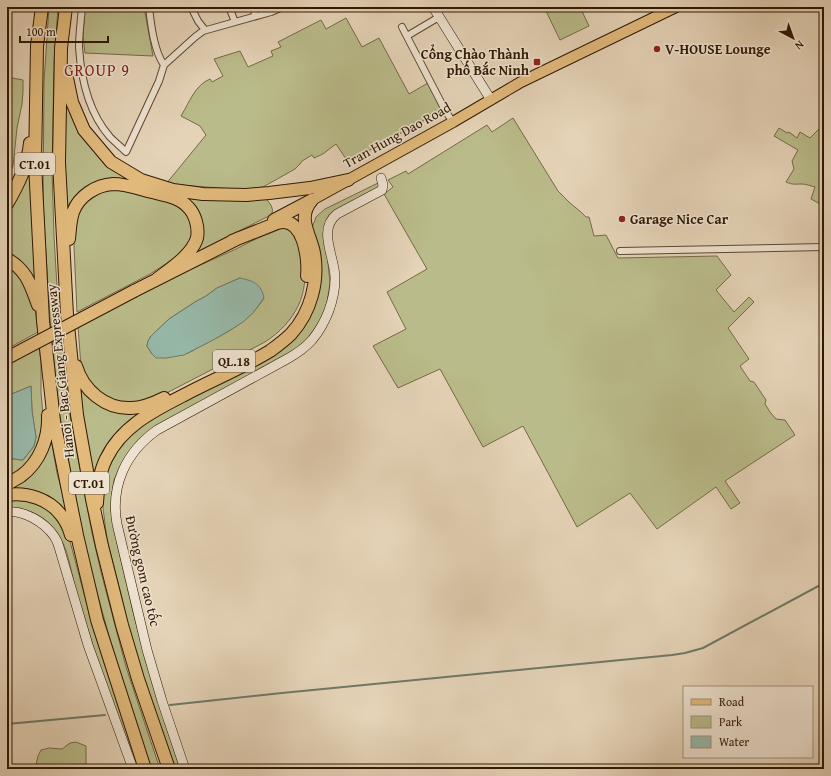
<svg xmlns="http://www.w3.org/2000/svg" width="831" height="776" viewBox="0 0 831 776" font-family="'Gentium Book Plus',serif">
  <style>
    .green { fill: #babb8a; stroke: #756a46; fill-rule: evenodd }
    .water { fill: #97b9a9; stroke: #6e7966 }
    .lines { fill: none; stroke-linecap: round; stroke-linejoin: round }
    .stream { stroke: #6e7966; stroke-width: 2 }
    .street-casing { stroke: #5d472f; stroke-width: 8 }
    .secondary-casing { stroke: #301802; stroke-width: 10 }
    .primary-casing { stroke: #301802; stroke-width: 12 }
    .highway-casing { stroke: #301802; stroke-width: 14 }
    .street { stroke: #eee2d0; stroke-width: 6 }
    .secondary { stroke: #eee2d0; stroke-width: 9 }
    .primary { stroke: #e2ba7c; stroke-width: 10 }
    .highway { stroke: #e2ba7c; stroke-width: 12 }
    .highway-bridge-casing { stroke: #301802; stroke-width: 14; stroke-linecap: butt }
    .highway-bridge { stroke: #e2ba7c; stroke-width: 12 }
    .poi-dot { fill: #8f2418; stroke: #eee2d0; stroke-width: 1.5 }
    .labels { text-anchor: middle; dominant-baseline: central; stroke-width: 3; stroke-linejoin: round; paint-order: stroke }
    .shield { fill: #eee2d0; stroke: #695540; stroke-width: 1 }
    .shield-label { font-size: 13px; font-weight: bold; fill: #301802 }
    .poi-label { font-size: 14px; font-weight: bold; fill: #301802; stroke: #eee2d0; text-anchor: start }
    .street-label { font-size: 14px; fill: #301802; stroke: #eee2d0 }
    .quarter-label { font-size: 16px; letter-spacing: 1px; fill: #7a1f14; stroke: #eee2d0 }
  </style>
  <rect width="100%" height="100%" fill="#e5d3b7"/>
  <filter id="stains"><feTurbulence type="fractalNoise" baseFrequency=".005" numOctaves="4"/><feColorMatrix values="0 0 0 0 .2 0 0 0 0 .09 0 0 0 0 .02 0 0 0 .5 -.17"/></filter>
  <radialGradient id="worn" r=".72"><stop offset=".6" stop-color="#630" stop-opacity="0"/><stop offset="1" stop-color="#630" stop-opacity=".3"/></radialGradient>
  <path class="green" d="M 49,7 L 58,7 L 54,62 L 52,171 L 54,236 L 58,304 L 69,410 L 92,533 L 101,572 L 126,667 L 160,769 L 151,769 L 145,752 L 118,669 L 92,574 L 81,526 L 59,412 L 50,319 L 43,205 L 44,82 Z
    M 85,7 L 144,7 L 153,56 L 85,53 L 83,36 Z
    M 544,7 L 580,7 L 589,26 L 560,40 Z
    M 346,18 L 362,47 L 379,38 L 409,94 L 428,83 L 443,110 L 348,162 L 336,144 L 323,154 L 314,158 L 312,155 L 302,161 L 300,164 L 295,169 L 263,187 L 247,190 L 166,184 L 206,135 L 200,126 L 181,116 C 189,103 195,85 210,79 L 212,82 L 223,76 L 214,59 L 240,51 L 248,67 L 273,56 L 271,51 L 281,47 L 278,42 L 321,20 L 326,29 Z
    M 7,77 L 23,80 L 23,91 L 22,104 L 17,128 L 13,166 L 7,179 Z
    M 64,85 L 85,136 L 152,189 L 102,184 L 66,223 Z
    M 513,118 L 558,191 L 570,203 L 581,212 L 586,217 L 589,217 L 594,236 L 606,235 L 618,258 L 717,256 L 731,275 L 716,290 L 734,312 L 749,297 L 754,302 L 728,328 L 749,359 L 740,366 L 750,381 L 754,382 L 766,400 L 765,404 L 770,412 L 776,419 L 785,420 L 795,435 L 725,481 L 740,503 L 731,509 L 716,487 L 657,529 L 630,493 L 577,527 L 523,426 L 483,447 L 440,369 L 398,388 L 373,346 L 406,329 L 387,292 L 427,269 L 384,194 L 393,187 L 388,180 L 406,171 L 408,174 L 487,125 L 492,132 Z
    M 824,124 L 824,206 L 811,199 L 815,187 C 811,186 806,184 802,184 C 794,184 793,185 786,182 L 794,169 L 792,161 L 798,150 L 774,136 L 779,128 L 787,133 L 789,132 L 797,138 L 800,132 L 810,138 Z
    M 33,156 L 37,289 L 7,256 L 7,210 L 12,203 Z
    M 380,182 L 379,187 L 332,215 L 327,254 L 330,283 L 327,302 L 323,316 L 310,336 L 296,350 L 169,420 L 124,459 L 118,471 L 114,480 L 112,494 L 111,510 L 117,543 L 132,608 L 146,662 L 180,769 L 171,769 L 134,655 L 121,594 L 107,539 L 103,508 L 103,479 L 116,451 L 140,425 L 253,363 L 308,315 L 312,228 L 316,217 L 325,209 Z
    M 117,189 L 169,202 L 177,205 L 191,217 L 193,240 L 178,256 L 150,274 L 77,312 L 74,246 L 75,218 L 84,203 L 99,192 Z
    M 174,194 L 265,198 C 270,203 275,209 271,215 L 189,256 L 201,229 Z
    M 283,228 C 288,228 296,233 298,237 C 300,241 305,270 305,274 C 305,284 303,295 299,304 C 292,320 279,333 265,342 L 157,398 L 129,406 L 97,394 L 81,367 L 78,326 L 189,270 L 234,250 L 258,238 ZM 240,278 L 264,298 C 249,322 225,334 200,346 C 195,349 189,354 183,354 C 175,356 160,354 152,354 L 147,346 L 148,341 L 151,336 L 169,319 L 195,302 L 206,296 L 217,288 Z
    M 7,265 L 15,270 L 34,301 L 38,332 L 7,349 Z
    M 39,346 L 41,363 L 41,393 L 44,425 L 35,456 L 7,481 L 7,458 C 11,458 18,460 23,460 L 34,446 L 36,437 L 32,411 L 31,386 L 7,396 L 7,363 Z
    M 75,377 L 113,409 L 176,395 L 123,430 L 94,493 Z
    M 50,433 L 57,473 L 70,520 L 7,488 Z
    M 7,499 L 24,499 L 48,507 L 68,534 L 93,627 L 140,769 L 136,769 C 117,716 98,664 82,610 C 78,600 75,589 73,578 C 69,561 66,543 55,530 C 42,514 27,508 7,508 Z
    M 76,742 L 86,746 L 86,766 L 96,769 L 35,769 L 38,756 L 41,750 L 49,748 L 62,749 L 70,743 Z"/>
  <path class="water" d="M 240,278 C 253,281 261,283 264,298 L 253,313 L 243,322 L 232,329 L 215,339 L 184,355 L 166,358 L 156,358 L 152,354 L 147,346 L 148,341 L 151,336 L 169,319 L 195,302 L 206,296 L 217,288 Z
    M 31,386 L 32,411 L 36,437 L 34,446 L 23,460 C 18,460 11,458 7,458 L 7,396 Z"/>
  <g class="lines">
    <path class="stream" d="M 170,705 L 282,693 L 672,655 L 685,653 L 703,648 L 824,583
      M 7,724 L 105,715"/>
    <g class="street-casing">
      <path id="street" d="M 82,7 C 81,20 79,34 79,47 C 81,79 88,112 110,137 C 115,142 121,147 126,152 L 159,81 L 164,65 C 154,51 151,25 149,7
        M 191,7 L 198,21 L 205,30
        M 229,7 L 235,22
        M 254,7 L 255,16
        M 402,27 L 446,112 L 453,122
        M 407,36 L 439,17
        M 164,65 L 195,37 L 203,31 L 271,12 L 283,7
        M 620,251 L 824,247"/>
    </g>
    <g class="secondary-casing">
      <path id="secondary" d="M 433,7 L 491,100
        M 7,512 C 24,510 44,522 54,536 C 56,539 58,543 59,547 L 88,645 L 133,769
        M 185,769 L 162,701 L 147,650 L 117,524 C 110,486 126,452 157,430 L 287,359 C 296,354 305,348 312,340 C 326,323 335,300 335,278 C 335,257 317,230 337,214 L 382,190 L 383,185 L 381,178"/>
    </g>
    <g class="primary-casing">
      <path id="primary" d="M 312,200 L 453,122 L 521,82 L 676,7"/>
    </g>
    <g class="highway-casing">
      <path id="highway" d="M 42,7 L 37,46 L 35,164 L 43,321 L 54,421 L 77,535 L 97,620 L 145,769
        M 66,7 L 61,48 L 59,162 L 67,315 L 77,415 L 92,499 L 102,546 L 122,625 L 138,679 L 169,769
        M 66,73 L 72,102 L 84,130 L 111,162 L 141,180 L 173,190 L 203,194 L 246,195 L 269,193 L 310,188 L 348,180
        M 7,204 C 18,185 28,165 30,143
        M 274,220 L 312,200
        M 69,239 C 70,230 70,221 73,212 C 79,196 96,185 113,184 C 126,184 140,189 152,192 C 164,195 179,197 188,207 C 195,214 199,227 197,238 C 192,255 170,269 157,279
        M 232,241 L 277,223 C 303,214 309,258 307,276
        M 7,259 C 27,270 31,286 38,305
        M 134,291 L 239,238
        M 76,366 C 83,390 105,409 131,408 C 143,408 154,403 164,398
        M 7,484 C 11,482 16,479 21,476 C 40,462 49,438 48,415
        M 7,495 C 27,492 49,499 61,515 C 66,521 69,528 71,535
        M 97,503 C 98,488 99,473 106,459 C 122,425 157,409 188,393 C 215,379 244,367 270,351 C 277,346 285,340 291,334 C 311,312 319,281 314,253 C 311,235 296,218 312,200"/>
    </g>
    <use href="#street" class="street"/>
    <use href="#secondary" class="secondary"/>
    <use href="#primary" class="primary"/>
    <use href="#highway" class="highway"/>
    <g class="highway-bridge-casing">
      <path id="highway-bridge" d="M 7,358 L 134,291"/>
    </g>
    <use href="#highway-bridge" class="highway-bridge"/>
  </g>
  <g class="poi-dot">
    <circle cx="657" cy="49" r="4"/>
    <rect x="533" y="58" width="8" height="8" rx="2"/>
    <circle cx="622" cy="219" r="4"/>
  </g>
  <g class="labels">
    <g class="shield">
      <rect x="15" y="153" width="40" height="22" rx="3"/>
      <rect x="213" y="350" width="42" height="22" rx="3"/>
      <rect x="69" y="472" width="40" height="22" rx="3"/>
    </g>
    <g class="shield-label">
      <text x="35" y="164">CT.01</text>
      <text x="234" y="361">QL.18</text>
      <text x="89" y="483">CT.01</text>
    </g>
    <g class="poi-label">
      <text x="665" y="49">V-HOUSE Lounge</text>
      <text x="529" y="54" text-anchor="end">Cổng Chào Thành<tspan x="529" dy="16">phố Bắc Ninh</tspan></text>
      <text x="630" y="219">Garage Nice Car</text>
    </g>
    <g class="street-label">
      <text transform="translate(397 135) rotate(-29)">Tran Hung Dao Road</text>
      <text transform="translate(60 371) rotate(-96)">Hanoi - Bac Giang Expressway</text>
      <text transform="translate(143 571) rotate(77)">Đường gom cao tốc</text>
    </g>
    <g class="quarter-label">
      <text x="97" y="70">GROUP 9</text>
    </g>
  </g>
  <rect width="831" height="776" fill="none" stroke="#e5d3b7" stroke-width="24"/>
  <rect x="8" y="8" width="815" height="760" fill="none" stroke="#301802" stroke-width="2"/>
  <rect x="12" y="12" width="807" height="752" fill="none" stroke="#301802"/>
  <rect x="683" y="686" width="130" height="72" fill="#eee2d0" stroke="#a2917e"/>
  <rect x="691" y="699" width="20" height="6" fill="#e2ba7c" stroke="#a2917e"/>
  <text x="719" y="706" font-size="12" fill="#301802">Road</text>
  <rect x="691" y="716" width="20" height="12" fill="#babb8a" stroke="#a2917e"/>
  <text x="719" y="726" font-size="12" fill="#301802">Park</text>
  <rect x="691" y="736" width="20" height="12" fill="#97b9a9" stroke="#a2917e"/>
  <text x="719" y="746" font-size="12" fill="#301802">Water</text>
  <g transform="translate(793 38) rotate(139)" stroke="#eee2d0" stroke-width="3" paint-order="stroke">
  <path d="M0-3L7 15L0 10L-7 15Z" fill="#301802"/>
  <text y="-6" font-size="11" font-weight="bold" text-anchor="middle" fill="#301802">N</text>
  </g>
  <path d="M20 36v6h88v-6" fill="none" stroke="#301802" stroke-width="2"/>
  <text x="26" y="36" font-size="12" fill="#301802" stroke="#eee2d0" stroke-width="3" paint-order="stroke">100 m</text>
  <rect width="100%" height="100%" filter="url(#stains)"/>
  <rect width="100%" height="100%" fill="url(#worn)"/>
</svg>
